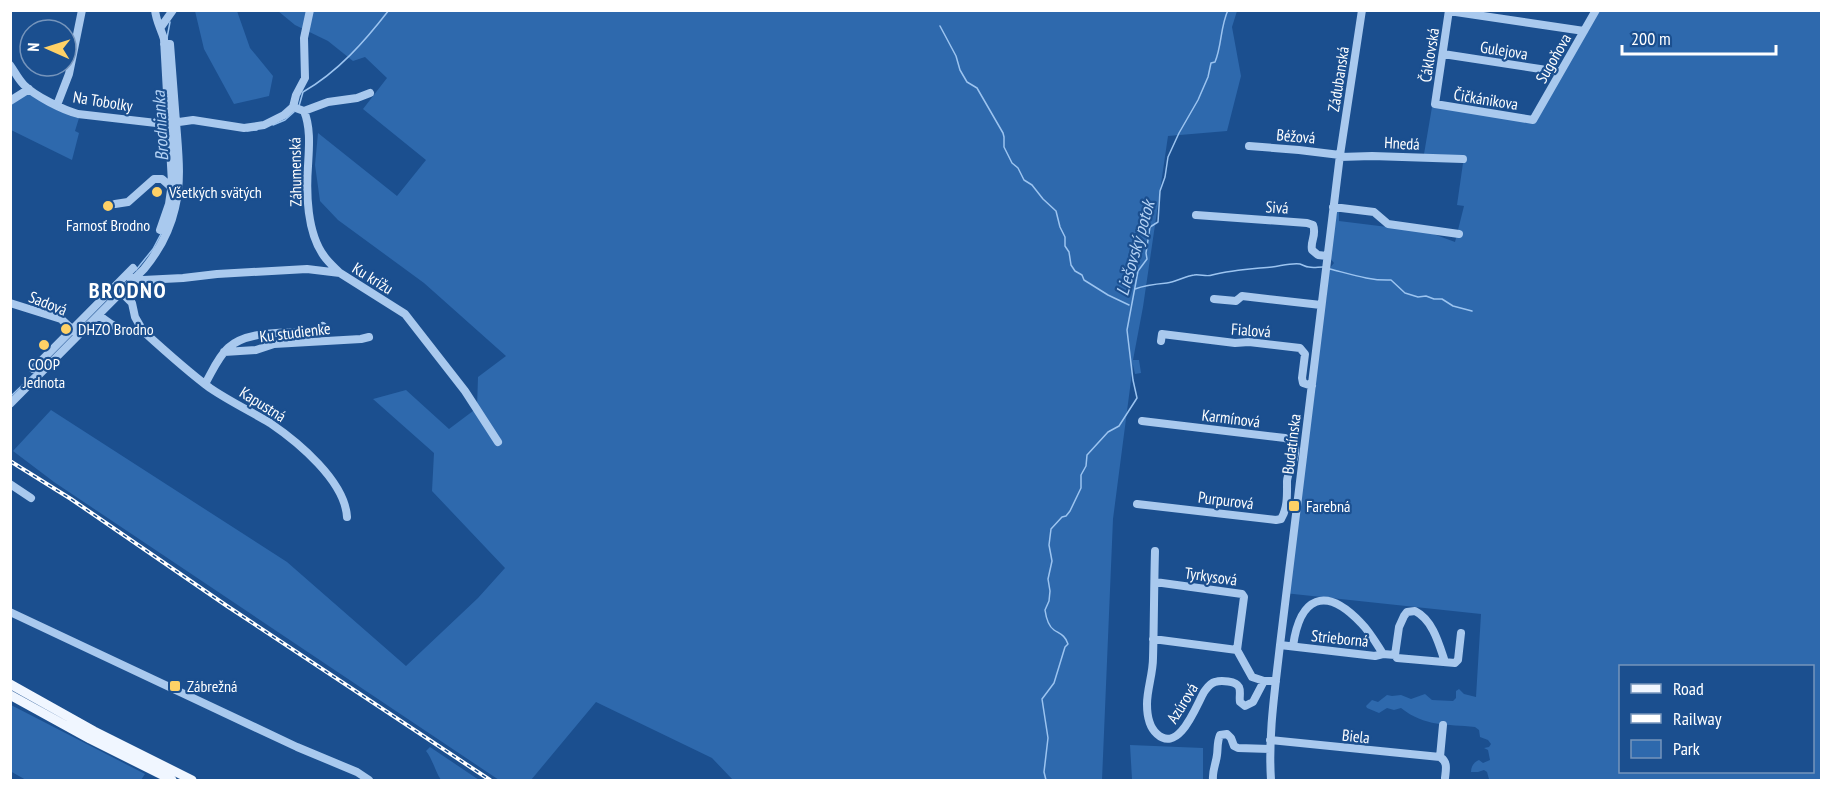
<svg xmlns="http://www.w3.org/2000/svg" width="1832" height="791" viewBox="0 0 1832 791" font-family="'PT Sans Narrow',sans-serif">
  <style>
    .green { fill: #2e69ad; fill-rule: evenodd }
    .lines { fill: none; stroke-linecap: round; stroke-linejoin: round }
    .stream { stroke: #9cc4f0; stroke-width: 1.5 }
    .minor { stroke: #a9c9ee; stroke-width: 8 }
    .major { stroke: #f0f6ff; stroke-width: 9 }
    .rail-casing { stroke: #fff; stroke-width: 4 }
    .rail { stroke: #1b4f8f; stroke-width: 1.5; stroke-dasharray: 4.5; stroke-linecap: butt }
    .poi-dot { fill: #ffd166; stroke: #1b4f8f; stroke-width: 2 }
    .labels { text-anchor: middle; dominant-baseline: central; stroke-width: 4.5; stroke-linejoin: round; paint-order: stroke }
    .street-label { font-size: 16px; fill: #fff; stroke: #1b4f8f }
    .poi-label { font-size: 16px; fill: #fff; stroke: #1b4f8f; text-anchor: start }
    .water-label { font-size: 18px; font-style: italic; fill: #b5d3f5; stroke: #1b4f8f }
    .district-label { font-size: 22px; font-weight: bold; letter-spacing: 1.5px; fill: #fff; stroke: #1b4f8f }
  </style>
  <rect width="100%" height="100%" fill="#1b4f8f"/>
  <path class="green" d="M 195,11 L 237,11 L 250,48 L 273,76 L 269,96 L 234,104 L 204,49 Z
    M 278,11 L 1237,11 L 1232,27 L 1241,76 L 1227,131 L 1168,136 L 1143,307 L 1133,360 L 1139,360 L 1141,373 L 1135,374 L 1133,365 L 1113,519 L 1102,780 L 733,780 L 712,758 L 596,702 L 531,780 L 499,780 L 54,482 L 13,451 L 51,410 L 287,562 L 406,666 L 478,598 L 505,568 L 432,491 L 434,453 L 373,399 L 406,390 L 449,429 L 477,408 L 478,377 L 506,356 L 424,283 L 338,220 L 320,201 L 315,165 L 318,133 L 397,196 L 426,160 L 363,109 L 387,78 L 365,57 L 353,61 L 328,41 L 295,25 Z
    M 1598,11 L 1821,11 L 1821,780 L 1488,780 L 1489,779 L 1487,772 L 1484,770 L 1478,772 L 1471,772 C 1471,766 1474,762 1479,760 L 1483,763 L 1490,760 L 1488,750 L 1484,748 L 1489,747 L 1491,744 L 1488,740 L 1480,737 L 1479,730 L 1475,727 C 1447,724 1425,727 1401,708 L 1394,710 L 1387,708 L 1379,713 L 1367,708 L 1366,706 L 1372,700 L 1378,702 L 1387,695 L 1392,696 L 1401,695 L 1411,699 L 1425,694 L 1432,700 L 1453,701 L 1456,698 L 1456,691 L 1459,689 L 1464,694 L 1476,697 L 1481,614 L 1284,593 L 1316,328 L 1326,301 L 1329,269 L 1334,263 L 1330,258 L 1337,211 L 1339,210 L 1339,221 L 1428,232 L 1455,242 L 1464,206 L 1457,205 L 1464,156 L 1424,154 L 1432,107 L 1535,122 ZM 1620,666 L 1812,666 L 1812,772 L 1620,772 Z
    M 31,94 L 70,116 L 79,118 L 75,131 L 79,133 L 72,160 L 11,130 L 10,104 L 24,95 Z
    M 11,705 L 145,774 L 141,780 L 26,780 L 10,771 Z
    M 1130,745 L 1203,748 L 1203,780 L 1119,780 L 1132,779 Z
    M 430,747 L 479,780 L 441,780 C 435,771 433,760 426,751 Z"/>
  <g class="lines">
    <path class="stream" d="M 940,26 L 956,56 L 960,70 L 967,82 L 977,88 L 1003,133 L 1004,137 L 1004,147 L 1012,163 L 1018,168 L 1024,180 L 1032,185 L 1043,199 L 1056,211 L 1060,227 L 1065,237 L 1065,246 L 1069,252 L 1071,265 L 1075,271 L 1082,275 L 1084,280 L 1108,295 L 1129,305
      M 167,38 L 170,22
      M 299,106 L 303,92 C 338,72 365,41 389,10
      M 273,125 L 285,120 L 294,112
      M 247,131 L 257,130
      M 173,135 L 174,158
      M 1330,269 C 1350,274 1371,281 1391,280 L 1405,293 L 1418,297 L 1426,296 L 1434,299 L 1442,299 L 1453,306 L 1472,311
      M 136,270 L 153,249 L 162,232
      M 1135,289 C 1145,285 1156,284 1167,283 C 1176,282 1185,276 1194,275 C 1200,274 1207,277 1212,275 C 1232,270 1252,269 1272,267 C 1281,266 1290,263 1300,264 C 1303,265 1306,267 1309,267 C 1313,268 1318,267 1323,267
      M 10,397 L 36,372
      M 1046,780 L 1044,772 L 1048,738 L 1042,699 L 1054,683 L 1065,647 L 1068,644 C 1065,635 1060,634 1054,630 C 1048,626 1046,617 1045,610 L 1049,601 L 1050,591 L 1048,579 L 1052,561 L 1049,545 L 1051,529 L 1062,517 L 1066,516 L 1070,511 L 1081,488 L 1081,475 L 1086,466 L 1087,455 L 1108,432 L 1119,426 L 1137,398 L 1133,380 L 1127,330 L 1138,271 L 1147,259 L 1146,253 L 1150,227 L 1158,222 L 1160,191 L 1165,177 L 1168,157 L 1179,133 L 1198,100 L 1208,77 L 1211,63 L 1215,62 C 1222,45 1220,28 1228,10"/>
    <path class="minor" d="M 155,10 C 156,21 161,29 164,39 L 172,183 L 169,204 L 160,230
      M 1449,10 L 1435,104 L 1533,120 L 1596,10
      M 1449,11 L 1584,31
      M 161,27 L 173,10
      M 1443,54 L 1560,72
      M 10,65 C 15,72 18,79 24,85 C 35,96 63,110 78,114 L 165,124 L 193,120 L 244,128 L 264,125 L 284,115 L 293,107
      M 10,101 L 29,89
      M 57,105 L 69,74 L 82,10
      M 293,107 L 304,111 C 311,128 309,148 308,166 C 306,193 307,233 324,256 C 328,262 334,267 340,273
      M 293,107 L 296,95 L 305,78 L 304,38 L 310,10
      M 304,111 L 328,102 L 357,98 L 370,93
      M 1249,146 L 1299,150 L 1340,155
      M 1340,157 L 1372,156 L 1463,159
      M 115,204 L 128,202 L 154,179 L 162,179 L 171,187
      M 1333,207 L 1374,212 L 1388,224 L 1459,234
      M 1196,215 L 1307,223 L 1313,225 C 1317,235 1310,241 1312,250 L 1318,255 L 1327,256
      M 127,274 L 134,279 L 143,280 L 183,278 L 217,274 L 307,269 L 340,273 L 405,314 L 465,391 L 498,442
      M 121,292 L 132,303 L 135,317 L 143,331
      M 1214,299 L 1236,301 L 1242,296 L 1321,305
      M 10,303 L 61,319 L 75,332
      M 99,315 C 112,326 125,334 143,331 C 165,351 187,371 210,388 C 229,401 250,411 270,423 C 298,442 345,481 347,517
      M 1161,341 L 1162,334 L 1235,343 L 1249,342 L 1300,348 L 1305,354 L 1302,378 L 1303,383 L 1312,386
      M 224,352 L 256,350 L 274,344 L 361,339 L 369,337
      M 33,369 L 133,268
      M 205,384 C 212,372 218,357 228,348 C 248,329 293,333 320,332 L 323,326
      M 10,404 L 144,269 C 158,252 170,230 175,208 C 182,180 178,150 176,122 C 174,96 172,70 170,44 L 164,44
      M 10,484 L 31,498
      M 1137,504 L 1276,520 L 1281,519 C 1288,508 1287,493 1287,481 C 1288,470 1297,459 1295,447 C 1294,442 1290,440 1285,438 L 1142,421
      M 1155,551 C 1154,587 1154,623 1153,658 C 1153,674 1147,689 1147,704 C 1147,714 1149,727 1157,734 C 1179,754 1196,706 1204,692 C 1207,688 1210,683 1215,682 C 1221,680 1236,681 1239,687 C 1241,691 1239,698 1240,702 L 1245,706 L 1253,702 L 1264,681
      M 1155,582 L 1242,594 L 1244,597 L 1237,650
      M 10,612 L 297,747 L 357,772 L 369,780
      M 1153,639 L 1237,650 L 1252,677 L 1264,681 L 1276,681
      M 1280,645 L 1375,656 L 1383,654 L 1395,655 L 1397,658 L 1455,663 L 1458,660 L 1461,633
      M 1293,646 C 1300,597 1325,585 1361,623 C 1370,632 1376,643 1383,654
      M 1395,655 L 1399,627 L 1404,616 L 1407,612 L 1415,611 C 1433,620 1439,644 1445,662
      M 1443,725 L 1440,757 C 1448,762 1446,769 1445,778
      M 1270,740 L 1440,757
      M 1213,780 C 1212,771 1216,764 1217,755 C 1218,748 1217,742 1220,735 L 1227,734 L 1231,738 L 1234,746 L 1238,748 L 1270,749
      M 1271,780 C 1268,735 1275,690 1280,645 L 1340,155 L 1362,10"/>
    <path class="major" d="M 10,684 L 94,731 L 192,780
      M 10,695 L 90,739 L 172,780"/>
    <g class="rail-casing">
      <path id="rail" d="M 10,461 L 71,499 L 227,606 L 490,780"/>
    </g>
    <use href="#rail" class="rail"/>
  </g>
  <g class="poi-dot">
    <circle cx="157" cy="192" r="6"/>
    <circle cx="108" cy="206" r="6"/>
    <circle cx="66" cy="329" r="6"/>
    <circle cx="44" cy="345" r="6"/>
    <rect x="1288" y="500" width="12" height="12" rx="3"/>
    <rect x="169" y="680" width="12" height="12" rx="3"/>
  </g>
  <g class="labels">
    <g class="street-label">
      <text transform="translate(1504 50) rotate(9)">Gulejova</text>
      <text transform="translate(1429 55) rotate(-81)">Čáklovská</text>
      <text transform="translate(1553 58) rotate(-60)">Sugoňova</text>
      <text transform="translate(1338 79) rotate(-81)">Zádubanská</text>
      <text transform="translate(1486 99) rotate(9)">Čičkánikova</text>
      <text transform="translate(103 101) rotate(9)">Na Tobolky</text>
      <text transform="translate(1296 136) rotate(5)">Béžová</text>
      <text transform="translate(1402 143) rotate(3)">Hnedá</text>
      <text transform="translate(295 172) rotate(-91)">Záhumenská</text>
      <text transform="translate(1277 207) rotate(4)">Sivá</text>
      <text transform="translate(373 278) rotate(32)">Ku krížu</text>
      <text transform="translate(48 303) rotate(22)">Sadová</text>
      <text transform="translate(1251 330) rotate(4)">Fialová</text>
      <text transform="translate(295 332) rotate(-7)">Ku studienke</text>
      <text transform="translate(263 404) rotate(32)">Kapustná</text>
      <text transform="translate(1231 418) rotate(7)">Karmínová</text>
      <text transform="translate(1291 444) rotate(-83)">Budatínska</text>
      <text transform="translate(1226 500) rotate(7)">Purpurová</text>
      <text transform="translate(1211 576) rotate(8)">Tyrkysová</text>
      <text transform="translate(1340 638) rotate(6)">Strieborná</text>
      <text transform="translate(1182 703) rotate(-58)">Azúrová</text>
      <text transform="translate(1356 736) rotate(6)">Biela</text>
    </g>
    <g class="poi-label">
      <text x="169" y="192">Všetkých svätých</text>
      <text x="108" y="225" text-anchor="middle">Farnosť Brodno</text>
      <text x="78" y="329">DHZO Brodno</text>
      <text x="44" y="364" text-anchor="middle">COOP<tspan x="44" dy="18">Jednota</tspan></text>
      <text x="1306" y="506">Farebná</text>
      <text x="187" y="686">Zábrežná</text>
    </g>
    <g class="water-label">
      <text transform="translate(160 126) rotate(-93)">Brodnianka</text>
      <text transform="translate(1135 248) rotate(-74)">Liešovský potok</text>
    </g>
    <g class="district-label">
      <text x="128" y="290">BRODNO</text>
    </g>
  </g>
  <rect width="1832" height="791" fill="none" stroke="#ffffff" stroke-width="24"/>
  <rect x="1619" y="665" width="195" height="108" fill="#1b4f8f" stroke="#7695bc" stroke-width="1.5"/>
  <rect x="1631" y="684" width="30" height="9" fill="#f0f6ff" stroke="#7695bc" stroke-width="1.5"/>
  <text x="1673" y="695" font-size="18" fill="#ffffff">Road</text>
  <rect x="1631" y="714" width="30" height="9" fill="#ffffff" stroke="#7695bc" stroke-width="1.5"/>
  <text x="1673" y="725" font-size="18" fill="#ffffff">Railway</text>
  <rect x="1631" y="740" width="30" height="18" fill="#2e69ad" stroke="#7695bc" stroke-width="1.5"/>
  <text x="1673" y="755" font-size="18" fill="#ffffff">Park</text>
  <g transform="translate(48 48) rotate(273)"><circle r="28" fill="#1b4f8f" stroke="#7695bc" stroke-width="1.5"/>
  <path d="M0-4.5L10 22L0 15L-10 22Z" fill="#ffd166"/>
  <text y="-9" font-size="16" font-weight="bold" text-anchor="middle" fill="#ffffff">N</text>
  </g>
  <path d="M1622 45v9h154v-9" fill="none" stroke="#ffffff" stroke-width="3"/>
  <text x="1631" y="45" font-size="18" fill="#ffffff" stroke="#1b4f8f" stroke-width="4.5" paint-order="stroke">200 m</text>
</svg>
